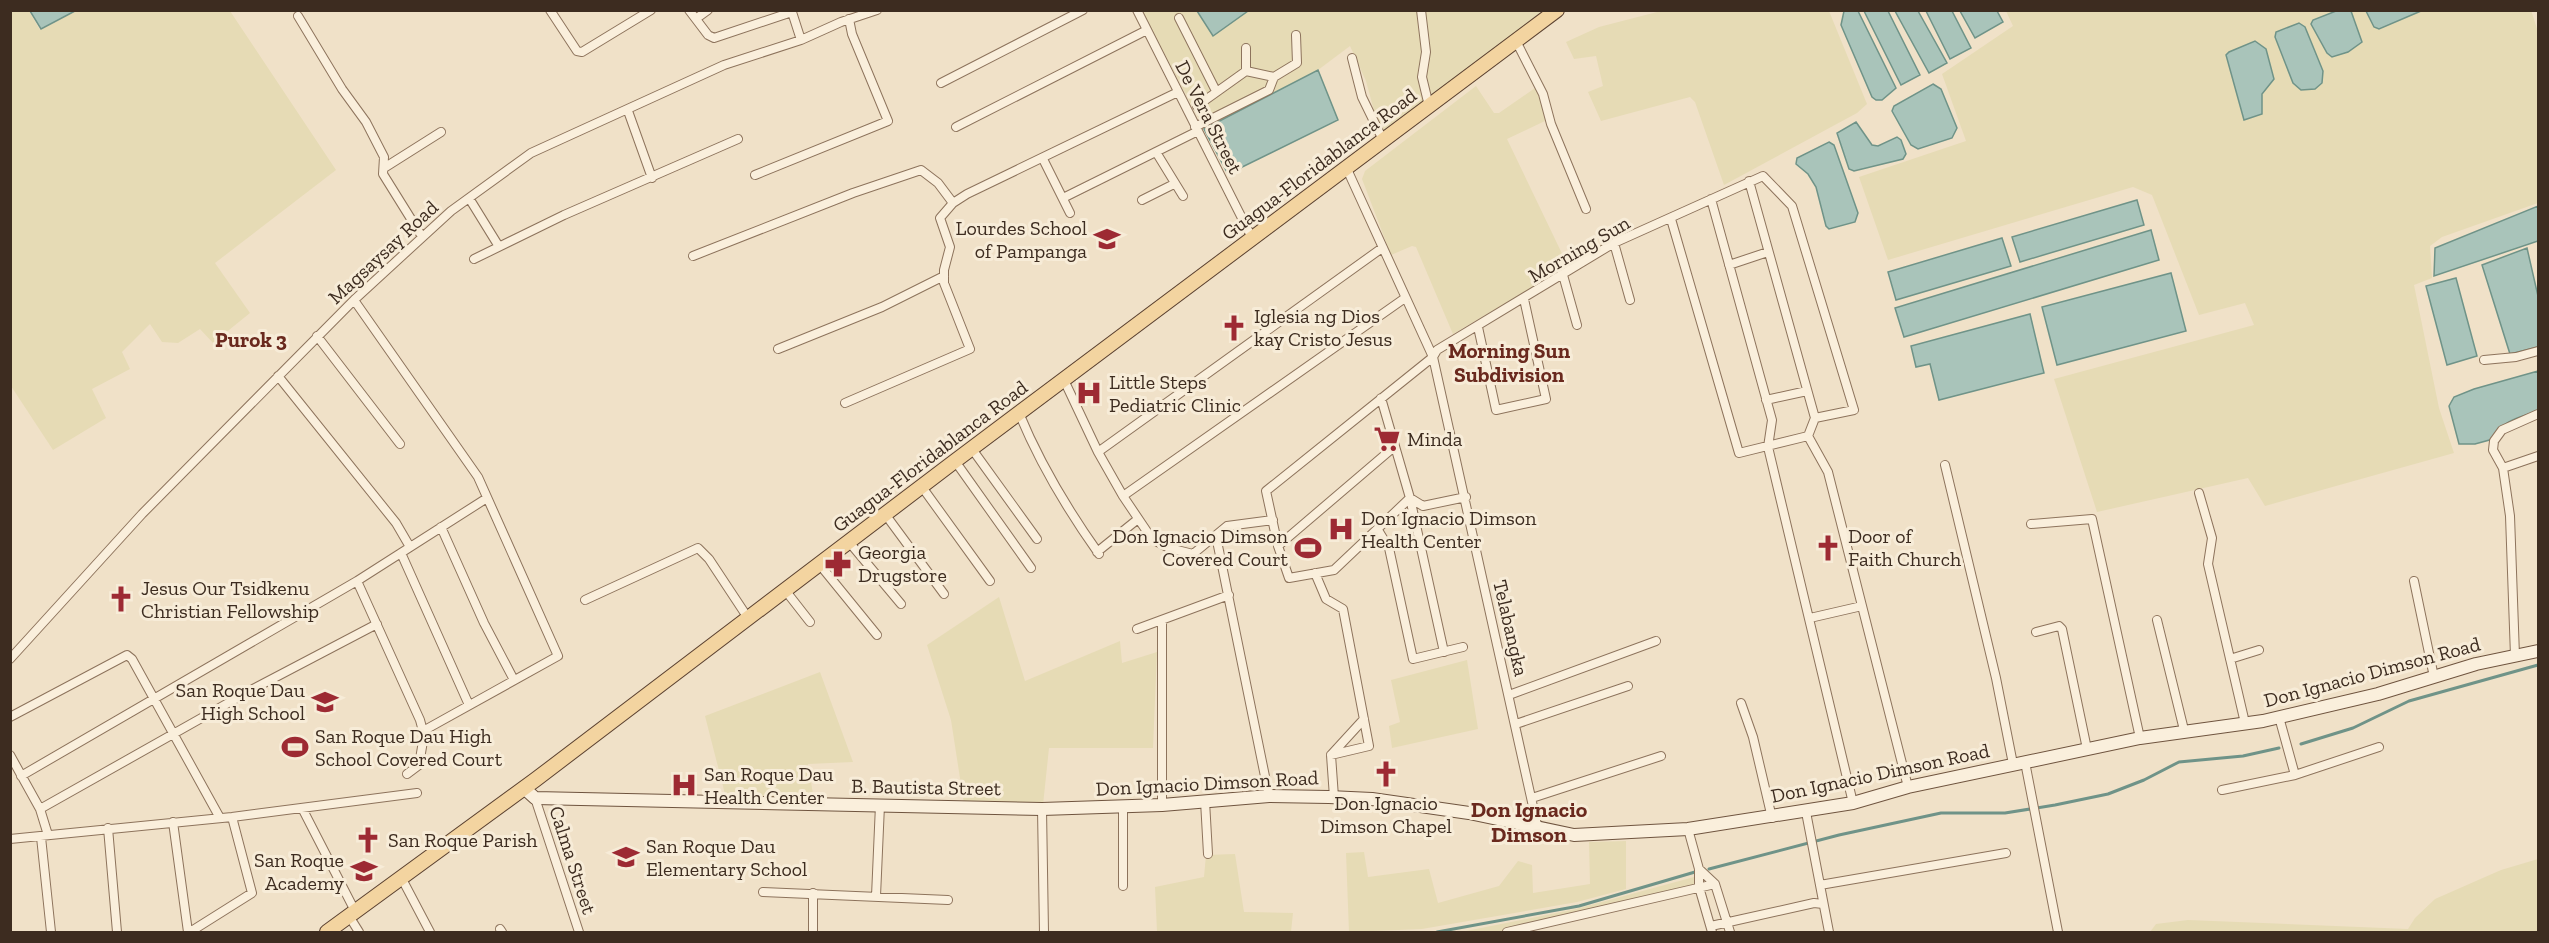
<svg xmlns="http://www.w3.org/2000/svg" width="2549" height="943" viewBox="0 0 2549 943" font-family="'Zilla Slab',serif">
  <style>
    .farmland { fill: #e6dbb5 }
    .water { fill: #a9c4ba; stroke: #6f9388; stroke-width: 1.5 }
    .lines { fill: none; stroke-linecap: round; stroke-linejoin: round }
    .stream { stroke: #6f9388; stroke-width: 3 }
    .street-casing { stroke: #8d735c; stroke-width: 10 }
    .secondary-casing { stroke: #6f543f; stroke-width: 14 }
    .primary-casing { stroke: #5b4130; stroke-width: 16 }
    .street { stroke: #faefdc; stroke-width: 8 }
    .secondary { stroke: #faefdc; stroke-width: 12 }
    .primary { stroke: #f3d4a0; stroke-width: 14 }
    .labels { text-anchor: middle; dominant-baseline: central; stroke-width: 6; stroke-linejoin: round; paint-order: stroke }
    .street-label { font-size: 20px; fill: #3d2c20; stroke: #f7ecd8 }
    .poi-label { font-size: 20px; fill: #3d2c20; stroke: #f7ecd8; text-anchor: start }
    .neighbourhood-label { font-size: 21px; font-weight: bold; fill: #6a291e; stroke: #f7ecd8 }
    .quarter-label { font-size: 22px; font-weight: bold; fill: #6a291e; stroke: #f7ecd8 }
  </style>
  <rect width="100%" height="100%" fill="#f0e1c8"/>
  <path class="farmland" d="M 2531,10 L 2538,32 L 2538,203 L 2442,237 L 2430,246 L 2432,278 L 2414,285 L 2439,408 L 2454,453 L 2265,506 L 2248,478 L 2097,512 L 2054,379 L 2254,325 L 2245,303 L 2199,315 L 2152,195 L 2133,187 L 1888,260 L 1859,177 L 1966,141 L 1942,74 L 2013,26 L 2006,11 Z
    M 10,11 L 29,11 L 40,30 L 77,11 L 230,11 L 336,170 L 215,263 L 250,313 L 213,343 L 200,329 L 178,343 L 162,342 L 150,324 L 122,352 L 130,369 L 92,389 L 106,418 L 53,450 L 11,386 Z
    M 1142,11 L 1197,11 L 1213,36 L 1248,11 L 1546,11 L 1380,133 L 1366,81 L 1350,46 L 1318,70 L 1204,129 Z
    M 1661,11 L 1829,11 L 1867,104 L 1857,113 L 1724,185 L 1695,102 L 1690,97 L 1601,121 L 1588,92 L 1603,86 L 1596,56 L 1574,59 L 1566,42 L 1599,27 Z
    M 1476,86 L 1494,113 L 1499,113 L 1535,88 L 1538,90 L 1547,120 L 1507,139 L 1567,264 L 1560,271 L 1453,334 L 1416,247 L 1412,246 L 1391,255 L 1362,179 L 1365,171 Z
    M 999,597 L 1025,681 L 1120,641 L 1122,663 L 1157,652 L 1153,748 L 1049,748 L 1043,805 L 964,804 L 951,720 L 927,645 Z
    M 1467,660 L 1478,729 L 1392,748 L 1389,726 L 1400,722 L 1391,680 Z
    M 820,672 L 853,762 L 808,764 L 814,800 L 726,798 L 705,716 Z
    M 1626,841 L 1626,889 L 1577,902 L 1422,929 L 1349,932 L 1346,853 L 1364,852 L 1368,877 L 1429,869 L 1438,903 L 1499,886 L 1518,861 L 1532,865 L 1533,893 L 1590,884 L 1589,842 Z
    M 1235,854 L 1244,912 L 1293,913 L 1291,932 L 1157,932 L 1155,887 L 1204,877 L 1206,855 Z
    M 2538,859 L 2538,932 L 2150,932 L 2156,924 L 2188,920 L 2408,929 L 2415,918 L 2435,899 L 2501,870 Z
    M 1694,877 L 1696,886 L 1497,932 L 1461,932 L 1576,909 Z"/>
  <path class="water" d="M 30,11 L 75,11 L 41,29 Z
    M 1197,11 L 1248,11 L 1213,36 Z
    M 1844,11 L 1858,11 L 1896,88 L 1882,100 L 1876,100 L 1872,97 L 1841,25 Z
    M 1864,11 L 1888,11 L 1920,75 L 1901,85 Z
    M 1895,11 L 1918,11 L 1947,63 L 1929,73 Z
    M 1926,11 L 1952,11 L 1971,48 L 1950,59 Z
    M 1960,11 L 1997,11 L 2003,22 L 1975,38 Z
    M 2336,11 L 2351,11 L 2362,42 L 2348,52 L 2332,57 L 2327,53 L 2311,24 L 2313,20 Z
    M 2366,11 L 2421,11 L 2379,29 L 2374,27 Z
    M 2299,23 L 2305,27 L 2323,71 L 2322,83 L 2315,89 L 2301,90 L 2293,83 L 2275,37 L 2276,32 Z
    M 2255,41 L 2266,49 L 2274,79 L 2262,94 L 2262,114 L 2244,120 L 2226,55 L 2229,52 Z
    M 1318,70 L 1338,120 L 1228,174 L 1204,129 Z
    M 1933,84 L 1941,89 L 1957,128 L 1952,138 L 1918,149 L 1911,145 L 1892,111 L 1894,106 Z
    M 1856,122 L 1872,145 L 1878,146 L 1897,137 L 1901,140 L 1906,154 L 1903,159 L 1854,171 L 1849,169 L 1837,133 Z
    M 1829,142 L 1834,145 L 1858,213 L 1855,222 L 1829,229 L 1826,226 L 1816,187 L 1808,174 L 1796,164 L 1797,158 Z
    M 2137,200 L 2144,225 L 2020,262 L 2012,237 Z
    M 2538,206 L 2538,241 L 2434,276 L 2435,248 Z
    M 2151,230 L 2159,260 L 1904,337 L 1895,308 Z
    M 2002,238 L 2011,266 L 1896,300 L 1888,272 Z
    M 2527,248 L 2538,296 L 2538,347 L 2510,354 L 2482,265 Z
    M 2171,273 L 2186,331 L 2057,365 L 2042,307 Z
    M 2456,278 L 2477,356 L 2447,365 L 2426,286 Z
    M 2030,314 L 2044,373 L 1939,400 L 1930,364 L 1916,367 L 1911,346 Z
    M 2538,371 L 2538,411 C 2518,418 2504,419 2493,439 L 2475,444 L 2459,444 L 2449,406 L 2454,397 L 2474,389 Z"/>
  <g class="lines">
    <path class="stream" d="M 2301,744 L 2353,728 L 2409,701 L 2538,665
      M 1709,869 L 1839,835 L 1941,813 L 2005,813 L 2055,805 L 2108,794 L 2144,780 L 2179,762 L 2243,756 L 2279,748
      M 1437,932 L 1579,906 L 1695,872"/>
    <g class="street-casing">
      <path id="street" d="M 550,10 L 577,51 L 582,52 L 651,10
        M 689,10 L 708,35 L 714,38 L 792,12 L 801,40
        M 1137,10 L 1252,238
        M 1421,10 L 1426,52 L 1422,77 L 1429,106
        M 298,16 L 342,89 L 366,122 L 384,157 L 383,174 L 421,235
        M 697,18 L 708,10
        M 1179,18 L 1216,91
        M 1516,41 L 1543,94 L 1551,124 L 1586,209
        M 1352,58 L 1362,97 L 1383,140
        M 1246,71 L 1274,77 L 1297,63 L 1296,35
        M 941,83 L 1083,10
        M 1197,106 L 1246,71 L 1246,48
        M 628,111 L 652,178
        M 956,127 L 1147,30
        M 1195,127 L 1269,90 L 1274,77
        M 1156,152 L 1183,196
        M 1043,159 L 1070,213
        M 1346,167 L 1433,357 L 1538,829
        M 384,168 L 441,132
        M 755,175 L 888,121 L 852,34 L 849,19
        M 469,198 L 498,245
        M 1063,198 L 1198,131
        M 1711,199 L 1772,420 L 1768,447 L 1853,803
        M 1142,200 L 1174,184
        M 1671,219 L 1739,453 L 1808,436 L 1815,418 L 1749,181
        M 1614,243 L 1630,300
        M 693,256 L 853,193 L 921,170 L 938,183 L 953,203
        M 474,259 L 564,215 L 738,139
        M 1729,265 L 1768,252
        M 1563,275 L 1577,325
        M 354,300 L 478,477 L 558,656 L 423,731
        M 1478,327 L 1496,410 L 1546,399 L 1524,299
        M 317,336 L 400,444
        M 778,349 L 882,307 L 944,276
        M 2484,360 L 2516,357 L 2538,351
        M 278,376 L 396,523 L 410,547
        M 1064,380 L 1098,452 L 1123,496 L 1152,539 L 1169,548 L 1193,554 L 1227,526 L 1273,520
        M 1381,398 L 1410,498 L 1444,652
        M 1766,400 L 1807,391
        M 845,403 L 970,349 L 944,283 L 944,270 L 950,247 L 940,218 L 953,203 L 967,194 L 1178,92
        M 1019,413 C 1040,464 1067,509 1099,554
        M 1808,436 L 1828,472 L 1908,787
        M 972,449 L 1037,539
        M 1098,452 L 1382,248
        M 955,461 L 1031,568
        M 1945,465 L 1996,678 L 2013,764
        M 2503,468 L 2538,456
        M 922,487 L 990,581
        M 2199,493 L 2212,538 L 2208,564 L 2245,723
        M 1123,496 L 1405,298
        M 1466,497 L 1423,506 L 1410,498 L 1334,570 L 1289,578 L 1278,546 L 1266,491 L 1433,357 L 1437,350 L 1614,243 L 1763,176 L 1792,206 L 1854,410 L 1815,418
        M 885,514 L 944,594
        M 2031,524 L 2092,519 L 2140,738
        M 441,527 L 484,623 L 514,680
        M 1378,530 L 1389,548 L 1413,659 L 1463,647
        M 1216,536 L 1269,796
        M 849,542 L 901,604
        M 1278,546 L 1394,447
        M 1097,552 L 1138,519
        M 401,553 L 469,705
        M 820,565 L 877,635
        M 1315,573 L 1326,599 L 1343,609 L 1369,746 L 1331,755 L 1334,797
        M 357,581 L 420,720 L 424,735 L 419,765 L 407,774
        M 2414,581 L 2434,677
        M 785,590 L 810,622
        M 585,600 L 698,548 L 709,559 L 748,618
        M 1810,618 L 1862,606
        M 2157,620 L 2184,730
        M 1137,629 L 1229,595
        M 2036,632 L 2059,626 L 2062,629 L 2087,749
        M 2515,656 L 2510,516 L 2503,468 L 2493,450 L 2494,441 L 2502,430 L 2538,414
        M 10,659 L 142,514 L 354,300 L 451,211 L 531,153 L 724,65 L 801,40 L 841,22 L 877,10
        M 2230,659 L 2259,650
        M 1509,695 L 1656,641
        M 1741,703 L 1753,737 L 1772,818
        M 10,717 L 127,655 L 132,659 L 220,818
        M 2279,717 L 2295,775
        M 1516,724 L 1628,686
        M 10,755 L 40,809 L 48,835
        M 1331,755 L 1364,719
        M 2025,762 L 2058,932
        M 21,776 L 357,581 L 487,498
        M 2222,790 L 2295,775 L 2379,747
        M 535,798 L 579,932
        M 1532,798 L 1661,756
        M 1205,801 L 1208,854
        M 1162,805 L 1162,620
        M 302,808 L 355,911
        M 40,809 L 253,689 L 377,624
        M 1042,809 L 1044,932
        M 1806,812 L 1829,932
        M 173,822 L 188,932
        M 108,828 L 117,932
        M 1688,829 L 1699,869 L 1699,887 L 1712,932
        M 41,837 L 51,932
        M 10,839 L 232,817 L 417,793
        M 1699,869 L 1715,884 L 1730,932
        M 401,877 L 430,932
        M 1820,885 L 2006,853
        M 1123,886 L 1123,807
        M 763,892 L 948,900
        M 876,896 L 880,805
        M 349,916 L 359,932
        M 1711,926 L 1814,903 L 1823,904
        M 500,929 L 502,932
        M 190,932 L 252,893 L 232,817
        M 813,932 L 813,893
        M 1507,932 L 1715,884"/>
    </g>
    <g class="secondary-casing">
      <path id="secondary" d="M 524,788 L 535,798 L 1042,809 L 1162,805 L 1269,796 L 1329,797 L 1372,799 L 1469,813 L 1574,835 L 1688,829 L 1853,803 L 1908,787 L 2140,738 L 2263,721 L 2378,694 L 2476,664 L 2538,651"/>
    </g>
    <g class="primary-casing">
      <path id="primary" d="M 327,932 L 535,780 L 955,461 L 1557,10"/>
    </g>
    <use href="#street" class="street"/>
    <use href="#secondary" class="secondary"/>
    <use href="#primary" class="primary"/>
  </g>
  <defs>
    <g id="school-bare" transform="scale(2.07)"><path d="M0-5L7-2L0 1L-7-2ZM-4 1L0 2.5L4 1V4Q0 6-4 4Z" fill="#9d2a33" stroke="#f7ecd8" stroke-width="2.5" paint-order="stroke"/></g>
    <g id="church-bare" transform="scale(2.07)"><path d="M-1.2-6h2.4v3.5h3.3v2.4h-3.3V6h-2.4V-.1h-3.3v-2.4h3.3Z" fill="#9d2a33" stroke="#f7ecd8" stroke-width="2.5" paint-order="stroke"/></g>
    <g id="hospital-bare" transform="scale(2.07)"><path d="M-5-5h3v3.5h4V-5h3V5h-3V1.5h-4V5h-3Z" fill="#9d2a33" stroke="#f7ecd8" stroke-width="2.5" paint-order="stroke"/></g>
    <g id="supermarket-bare" transform="scale(2.07)"><path d="M-6-5.5h2.5l.6 2H6L4.5 2H-2.5L-4.4-4H-6ZM-1.5 3.2a1.3 1.3 0 1 0 .1 0ZM3 3.2a1.3 1.3 0 1 0 .1 0Z" fill="#9d2a33" stroke="#f7ecd8" stroke-width="2.5" paint-order="stroke"/></g>
    <g id="stadium-bare" transform="scale(2.07)"><path d="M0-5a6.5 5 0 1 0 0 10a6.5 5 0 1 0 0-10ZM-3.5-1.8h7v3.6h-7Z" fill="#9d2a33" stroke="#f7ecd8" stroke-width="2.5" paint-order="stroke"/></g>
    <g id="pharmacy-bare" transform="scale(2.07)"><path d="M-2-6h4v4h4v4h-4v4h-4v-4h-4v-4h4Z" fill="#9d2a33" stroke="#f7ecd8" stroke-width="2.5" paint-order="stroke"/></g>
  </defs>
  <g fill-rule="evenodd">
    <use href="#school-bare" x="1107" y="239"/>
    <use href="#church-bare" x="1234" y="328"/>
    <use href="#hospital-bare" x="1089" y="393"/>
    <use href="#supermarket-bare" x="1387" y="439"/>
    <use href="#hospital-bare" x="1341" y="529"/>
    <use href="#stadium-bare" x="1308" y="548"/>
    <use href="#church-bare" x="1828" y="548"/>
    <use href="#pharmacy-bare" x="838" y="564"/>
    <use href="#church-bare" x="121" y="599"/>
    <use href="#school-bare" x="325" y="702"/>
    <use href="#stadium-bare" x="295" y="747"/>
    <use href="#church-bare" x="1386" y="774"/>
    <use href="#hospital-bare" x="684" y="785"/>
    <use href="#church-bare" x="368" y="840"/>
    <use href="#school-bare" x="626" y="857"/>
    <use href="#school-bare" x="364" y="871"/>
  </g>
  <g class="labels">
    <g class="street-label">
      <text transform="translate(1209 117) rotate(63)">De Vera Street</text>
      <text transform="translate(1319 164) rotate(-37)">Guagua-Floridablanca Road</text>
      <text transform="translate(1579 249) rotate(-30)">Morning Sun</text>
      <text transform="translate(383 252) rotate(-43)">Magsaysay Road</text>
      <text transform="translate(930 456) rotate(-37)">Guagua-Floridablanca Road</text>
      <text transform="translate(1511 628) rotate(77)">Telabangka</text>
      <text transform="translate(2372 672) rotate(-15)">Don Ignacio Dimson Road</text>
      <text transform="translate(1880 773) rotate(-12)">Don Ignacio Dimson Road</text>
      <text transform="translate(1207 783) rotate(-3)">Don Ignacio Dimson Road</text>
      <text transform="translate(926 787) rotate(1)">B. Bautista Street</text>
      <text transform="translate(573 860) rotate(72)">Calma Street</text>
    </g>
    <g class="poi-label">
      <text x="1087" y="228" text-anchor="end">Lourdes School<tspan x="1087" dy="23">of Pampanga</tspan></text>
      <text x="1254" y="316">Iglesia ng Dios<tspan x="1254" dy="23">kay Cristo Jesus</tspan></text>
      <text x="1109" y="382">Little Steps<tspan x="1109" dy="23">Pediatric Clinic</tspan></text>
      <text x="1407" y="439">Minda</text>
      <text x="1361" y="518">Don Ignacio Dimson<tspan x="1361" dy="23">Health Center</tspan></text>
      <text x="1288" y="536" text-anchor="end">Don Ignacio Dimson<tspan x="1288" dy="23">Covered Court</tspan></text>
      <text x="1848" y="536">Door of<tspan x="1848" dy="23">Faith Church</tspan></text>
      <text x="858" y="552">Georgia<tspan x="858" dy="23">Drugstore</tspan></text>
      <text x="141" y="588">Jesus Our Tsidkenu<tspan x="141" dy="23">Christian Fellowship</tspan></text>
      <text x="305" y="690" text-anchor="end">San Roque Dau<tspan x="305" dy="23">High School</tspan></text>
      <text x="315" y="736">San Roque Dau High<tspan x="315" dy="23">School Covered Court</tspan></text>
      <text x="704" y="774">San Roque Dau<tspan x="704" dy="23">Health Center</tspan></text>
      <text x="1386" y="803" text-anchor="middle">Don Ignacio<tspan x="1386" dy="23">Dimson Chapel</tspan></text>
      <text x="388" y="840">San Roque Parish</text>
      <text x="646" y="846">San Roque Dau<tspan x="646" dy="23">Elementary School</tspan></text>
      <text x="344" y="860" text-anchor="end">San Roque<tspan x="344" dy="23">Academy</tspan></text>
    </g>
    <g class="neighbourhood-label">
      <text x="251" y="339">Purok 3</text>
      <text x="1509" y="350">Morning Sun<tspan x="1509" dy="24">Subdivision</tspan></text>
    </g>
    <g class="quarter-label">
      <text x="1529" y="809">Don Ignacio<tspan x="1529" dy="25">Dimson</tspan></text>
    </g>
  </g>
  <rect width="2549" height="943" fill="none" stroke="#3d2c20" stroke-width="24"/>
</svg>
